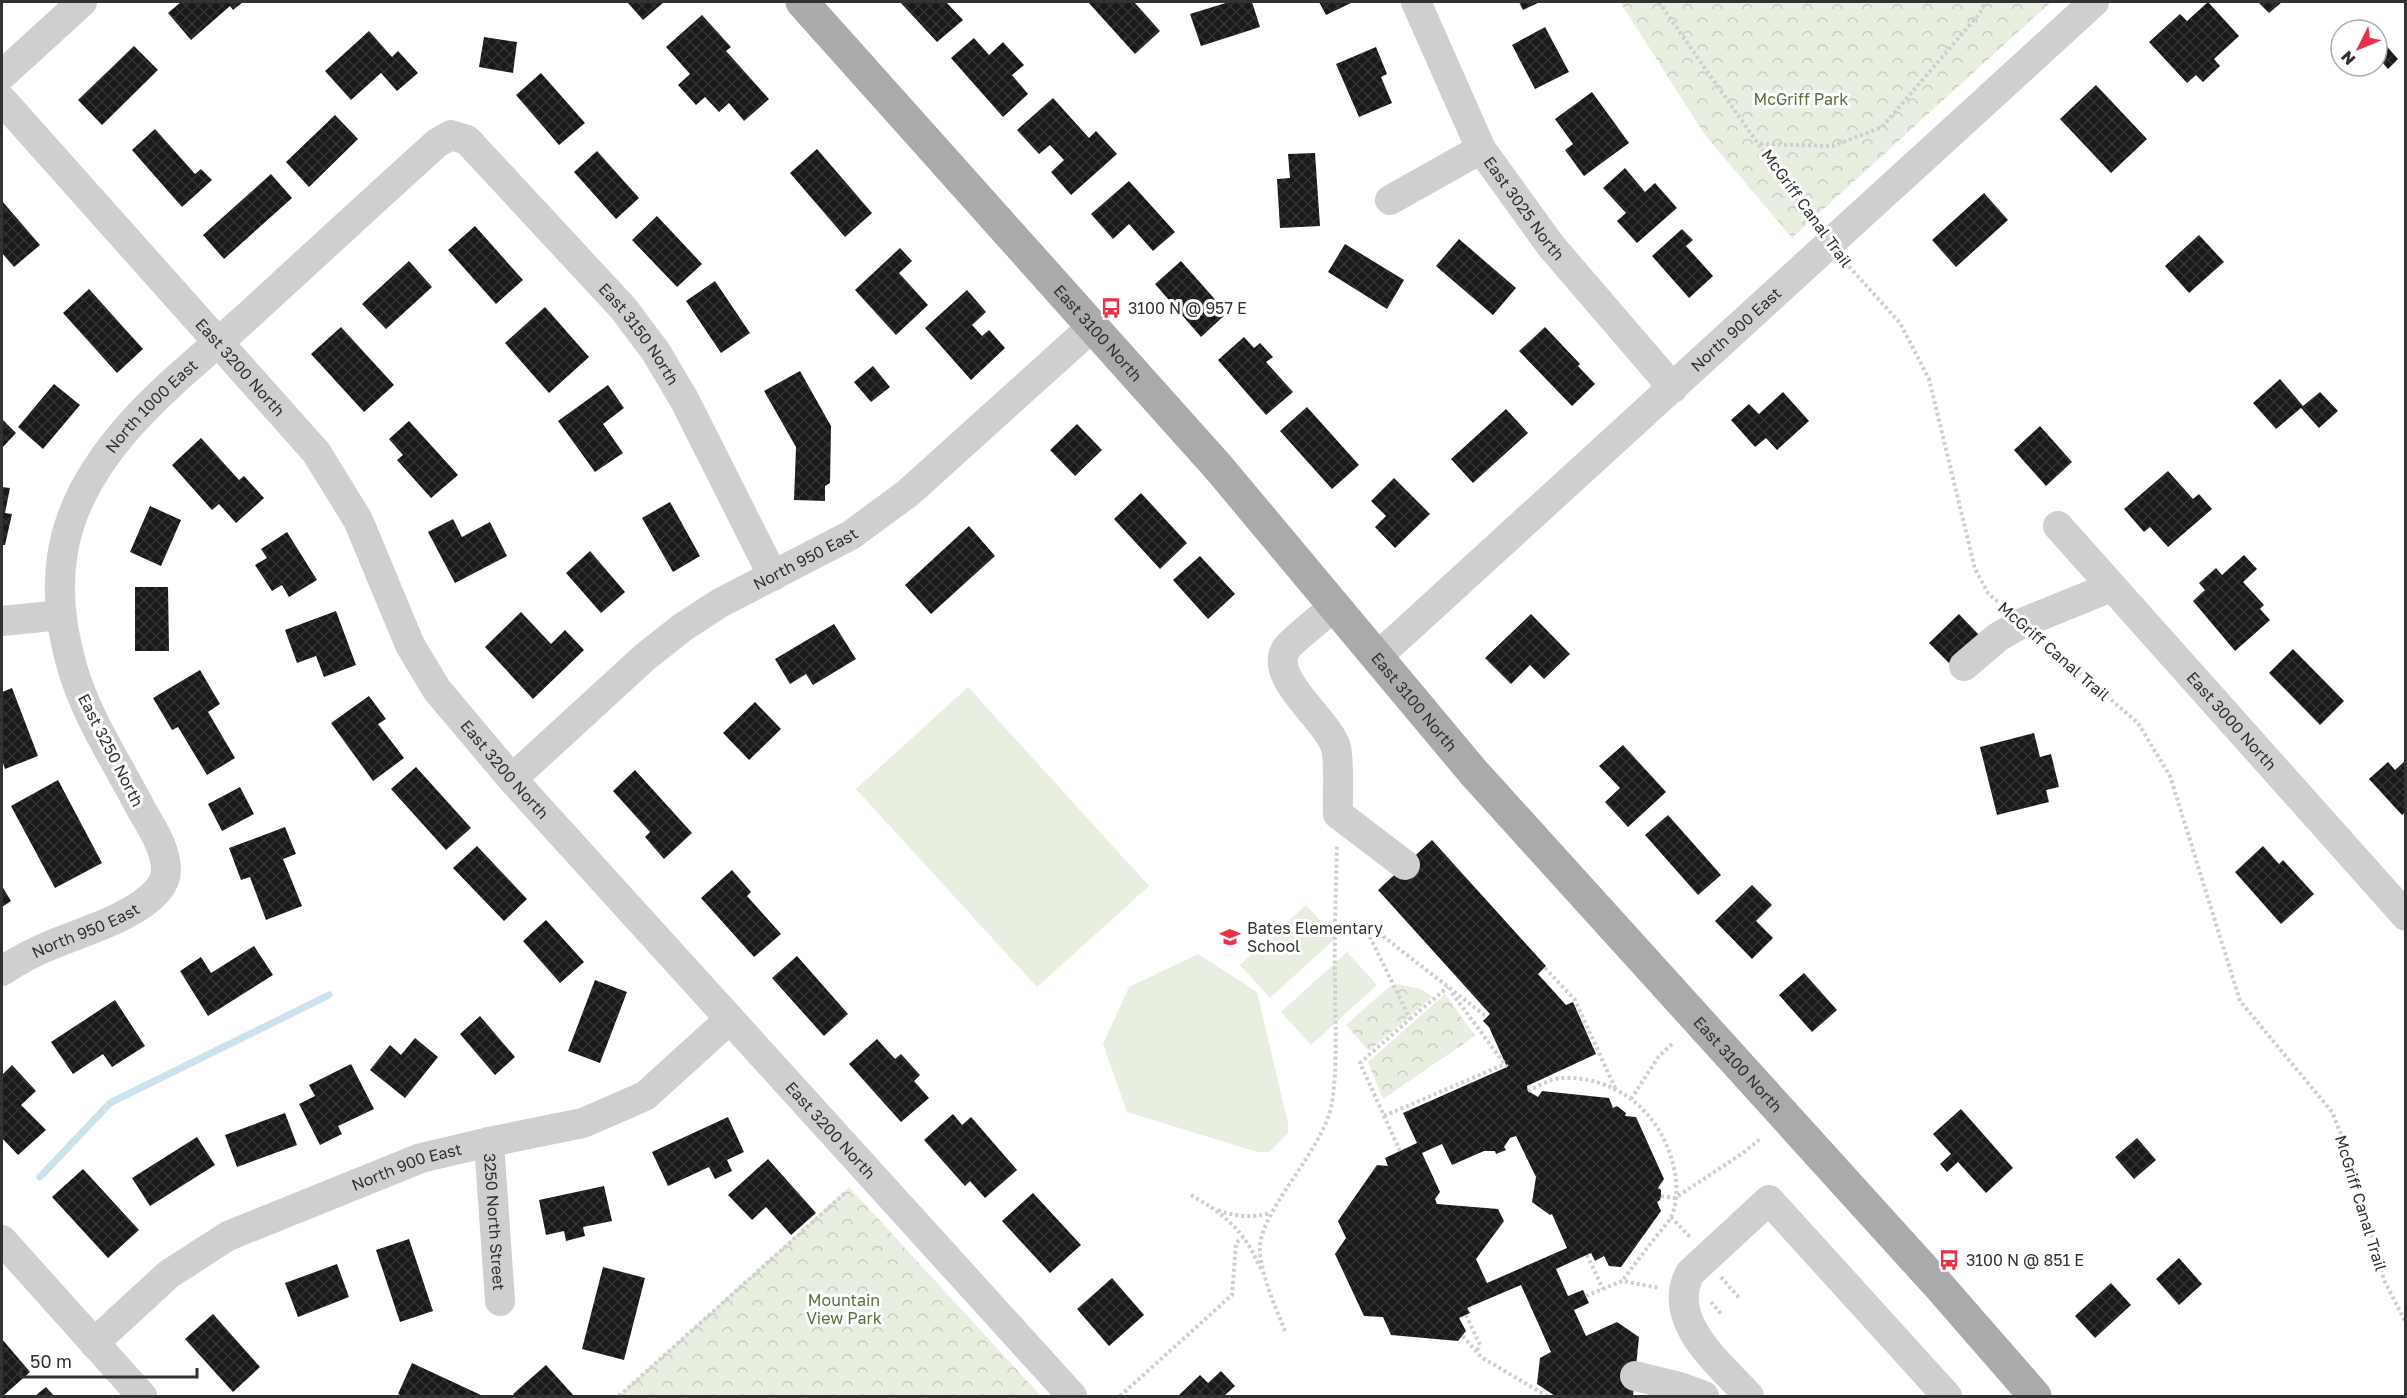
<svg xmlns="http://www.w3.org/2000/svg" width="2407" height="1398" viewBox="0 0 2407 1398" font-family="'Golos Text',sans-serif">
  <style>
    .grass { fill: #e8eee0 }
    .park { fill: url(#park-crowns) }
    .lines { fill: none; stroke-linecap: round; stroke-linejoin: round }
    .stream { stroke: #cce2ee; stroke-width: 7 }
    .building { fill: url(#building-cross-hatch); fill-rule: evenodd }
    .path { stroke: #cfcfcf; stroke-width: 4; stroke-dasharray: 3 3; stroke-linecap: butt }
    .minor { stroke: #cfcfcf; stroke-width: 30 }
    .major { stroke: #aaa; stroke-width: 33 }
    .labels { text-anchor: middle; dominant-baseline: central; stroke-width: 6; stroke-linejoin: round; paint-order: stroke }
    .park-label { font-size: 16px; fill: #576f3d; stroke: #fff }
    .street-label { font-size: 16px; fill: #323232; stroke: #fff }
    .poi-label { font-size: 16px; fill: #323232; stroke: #fff; text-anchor: start }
  </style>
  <defs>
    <pattern id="park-crowns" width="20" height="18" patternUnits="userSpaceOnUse" patternTransform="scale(1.5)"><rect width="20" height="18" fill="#e8eee0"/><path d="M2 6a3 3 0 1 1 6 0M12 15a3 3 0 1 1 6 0" fill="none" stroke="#c7cdc1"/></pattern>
    <pattern id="building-cross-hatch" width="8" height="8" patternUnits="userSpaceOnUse" patternTransform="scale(1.5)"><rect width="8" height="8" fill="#191919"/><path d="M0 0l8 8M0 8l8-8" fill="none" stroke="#323232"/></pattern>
  </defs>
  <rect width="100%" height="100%" fill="#fff"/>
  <path class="grass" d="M 968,687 L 1149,886 L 1037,987 L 856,789 Z
    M 1306,905 L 1336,938 L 1270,998 L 1240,965 Z
    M 1347,952 L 1377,985 L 1311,1045 L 1281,1012 Z
    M 1198,954 L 1257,992 L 1288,1123 L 1288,1133 L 1269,1152 L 1258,1152 L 1127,1112 L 1103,1044 L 1129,987 Z"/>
  <path class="park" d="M 1620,2 L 2051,2 L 1792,238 L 1705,135 Z
    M 1398,984 L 1421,989 L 1432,997 L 1369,1051 L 1346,1025 L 1389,987 Z
    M 1445,994 L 1475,1036 L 1383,1099 L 1368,1062 Z
    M 849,1187 L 1041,1396 L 618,1396 Z"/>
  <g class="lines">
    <path class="stream" d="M 40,1177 L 110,1103 L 329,995"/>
  </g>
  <path class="building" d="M 181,2 L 243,2 L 233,10 L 230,6 L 191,40 L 168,13 Z
    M 627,2 L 664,2 L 643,20 Z
    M 900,2 L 946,2 L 963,20 L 937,42 Z
    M 1088,2 L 1134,2 L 1160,31 L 1135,54 Z
    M 1229,2 L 1252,2 L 1260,27 L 1201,46 L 1190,14 Z
    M 1319,2 L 1353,2 L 1326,15 Z
    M 1519,2 L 1540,2 L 1523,10 Z
    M 2208,2 L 2239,36 L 2214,59 L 2220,66 L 2203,82 L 2196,75 L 2187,83 L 2149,42 L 2180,14 L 2187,21 Z
    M 2258,2 L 2282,2 L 2269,13 Z
    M 702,15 L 731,47 L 726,51 L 769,99 L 744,121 L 729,103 L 719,112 L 705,97 L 696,105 L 678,85 L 690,74 L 666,47 Z
    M 1545,27 L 1569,72 L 1535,89 L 1512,45 Z
    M 369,31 L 392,57 L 398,51 L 418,73 L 397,91 L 381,73 L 351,100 L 325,71 Z
    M 2377,35 L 2398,59 L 2388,69 L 2377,56 Z
    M 484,37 L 517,42 L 513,73 L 479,67 Z
    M 974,38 L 989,55 L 1003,42 L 1024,65 L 1012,75 L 1028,94 L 1003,117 L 951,58 Z
    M 134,46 L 158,70 L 102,125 L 78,100 Z
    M 1376,47 L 1387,74 L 1381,77 L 1392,103 L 1359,117 L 1336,64 Z
    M 541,73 L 585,123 L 559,145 L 516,95 Z
    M 2096,85 L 2147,139 L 2111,173 L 2060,119 Z
    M 1592,92 L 1629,143 L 1584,176 L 1565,150 L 1573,144 L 1555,119 Z
    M 1053,98 L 1089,138 L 1096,131 L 1117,154 L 1071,195 L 1051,172 L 1064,160 L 1050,145 L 1039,154 L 1017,130 Z
    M 335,115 L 358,139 L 309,187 L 286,162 Z
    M 155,129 L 195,174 L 201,169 L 212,180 L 182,207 L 132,150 Z
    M 817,149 L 872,213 L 845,237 L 790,173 Z
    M 597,151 L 639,198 L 616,219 L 574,172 Z
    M 1315,153 L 1320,226 L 1280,228 L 1277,179 L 1290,178 L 1288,154 Z
    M 1625,168 L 1645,192 L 1655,183 L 1677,208 L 1637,243 L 1617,221 L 1626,213 L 1603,188 Z
    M 271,174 L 292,198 L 224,259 L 203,235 Z
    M 1129,181 L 1175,232 L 1153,251 L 1129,224 L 1113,239 L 1091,214 Z
    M 1984,193 L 2008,220 L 1956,267 L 1932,240 Z
    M 2,201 L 40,245 L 14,267 L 2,253 Z
    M 657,216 L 702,264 L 677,287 L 632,240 Z
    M 475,226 L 523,280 L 496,304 L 448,250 Z
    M 1682,229 L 1693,240 L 1686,246 L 1713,276 L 1689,298 L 1652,256 Z
    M 2199,235 L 2224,262 L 2189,293 L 2165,266 Z
    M 1459,239 L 1516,288 L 1493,315 L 1436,266 Z
    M 1345,244 L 1404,280 L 1387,309 L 1328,272 Z
    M 900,248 L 912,261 L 899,273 L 928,305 L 896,335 L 855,290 Z
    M 409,261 L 432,287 L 386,329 L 362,304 Z
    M 1181,261 L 1227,313 L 1201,337 L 1155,284 Z
    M 715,281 L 750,333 L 721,353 L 686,301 Z
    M 89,289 L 143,349 L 117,373 L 63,313 Z
    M 967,290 L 986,312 L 972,325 L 982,336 L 989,330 L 1005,348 L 971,380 L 925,328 Z
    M 545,307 L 589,357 L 549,393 L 505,343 Z
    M 341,327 L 394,385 L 364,412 L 311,354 Z
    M 1545,327 L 1580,364 L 1578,366 L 1595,384 L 1572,406 L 1519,351 Z
    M 1244,337 L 1254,348 L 1260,343 L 1273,357 L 1266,362 L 1293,392 L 1266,415 L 1218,360 Z
    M 873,366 L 890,387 L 871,402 L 854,382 Z
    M 800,371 L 831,426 L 830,483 L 825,486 L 825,501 L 794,500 L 796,447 L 764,391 Z
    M 2280,379 L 2303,406 L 2320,392 L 2338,411 L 2319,428 L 2301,408 L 2276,429 L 2253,403 Z
    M 54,384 L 80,405 L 43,449 L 18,427 Z
    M 608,385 L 624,408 L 603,424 L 623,453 L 595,472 L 558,421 Z
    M 1783,392 L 1809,421 L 1777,450 L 1766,438 L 1755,447 L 1731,420 L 1749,404 L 1759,414 Z
    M 1307,407 L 1359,465 L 1332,489 L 1280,431 Z
    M 1506,409 L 1528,433 L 1473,483 L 1451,459 Z
    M 2,419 L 16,433 L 2,448 Z
    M 409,421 L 458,475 L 431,498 L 397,460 L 403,455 L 389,439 Z
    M 1077,424 L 1102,450 L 1075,476 L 1050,450 Z
    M 2040,426 L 2072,462 L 2046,486 L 2014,450 Z
    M 201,438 L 239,480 L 244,476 L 264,498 L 236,523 L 219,504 L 212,510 L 172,465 Z
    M 2168,471 L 2193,499 L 2199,494 L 2212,509 L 2168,547 L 2150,527 L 2144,532 L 2124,509 Z
    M 1394,478 L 1430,514 L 1395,548 L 1375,527 L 1386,516 L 1371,501 Z
    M 2,487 L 10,488 L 5,513 L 12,514 L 5,545 L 2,545 Z
    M 1141,493 L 1187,543 L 1160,569 L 1114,519 Z
    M 670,502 L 700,556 L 673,572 L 642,518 Z
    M 150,506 L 181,520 L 161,566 L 130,552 Z
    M 453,519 L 462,537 L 490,522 L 507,556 L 455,583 L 428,532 Z
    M 969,526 L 995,556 L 931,614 L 905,585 Z
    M 287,532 L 317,580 L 289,597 L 282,585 L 272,591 L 255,565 L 267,558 L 261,549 Z
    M 590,551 L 625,592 L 601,613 L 566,573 Z
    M 2244,555 L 2257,569 L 2243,582 L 2264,605 L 2260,609 L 2270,620 L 2235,651 L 2193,601 L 2205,590 L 2199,583 L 2216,568 L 2222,575 Z
    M 1200,556 L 1235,594 L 1208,619 L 1173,580 Z
    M 135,587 L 168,587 L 169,651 L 135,651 Z
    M 336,611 L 356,665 L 324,677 L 316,656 L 297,663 L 285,630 Z
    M 521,612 L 551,644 L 565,630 L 584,650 L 533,699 L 485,647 Z
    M 1531,614 L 1570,654 L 1544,679 L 1530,665 L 1511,684 L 1485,658 Z
    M 1959,614 L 1979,635 L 1949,663 L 1929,643 Z
    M 834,624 L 856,659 L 813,685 L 806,674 L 790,684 L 775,659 Z
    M 2293,649 L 2344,701 L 2320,725 L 2269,673 Z
    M 200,670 L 220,704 L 208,712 L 235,758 L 207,775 L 178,727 L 172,730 L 153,698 Z
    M 12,688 L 38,756 L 5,769 L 2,760 L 2,692 Z
    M 369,696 L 386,719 L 378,724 L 404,758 L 373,781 L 331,723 Z
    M 755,702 L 781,729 L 749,760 L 723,733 Z
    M 2034,733 L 2040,757 L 2051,754 L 2059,787 L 2046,790 L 2049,802 L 1997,815 L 1980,747 Z
    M 1623,745 L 1666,792 L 1628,827 L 1605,802 L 1620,788 L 1599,766 Z
    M 2406,760 L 2406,812 L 2402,815 L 2369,779 L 2388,762 L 2395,770 Z
    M 416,767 L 471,828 L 446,850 L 391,789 Z
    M 635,770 L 692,833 L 664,859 L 645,837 L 650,832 L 613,791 Z
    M 58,780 L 102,863 L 55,888 L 11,806 Z
    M 240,787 L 254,814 L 222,831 L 208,804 Z
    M 1668,815 L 1721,875 L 1698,895 L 1645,835 Z
    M 285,827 L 296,854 L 283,859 L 302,906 L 266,920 L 250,877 L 241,880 L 229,848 Z
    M 1432,840 L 1546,966 L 1538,974 L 1566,1005 L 1573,1002 L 1596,1054 L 1527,1086 L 1528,1091 L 1538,1097 L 1542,1091 L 1609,1098 L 1613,1108 L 1617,1106 L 1626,1113 L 1625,1116 L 1636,1117 L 1664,1179 L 1658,1188 L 1661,1190 L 1661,1196 L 1660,1200 L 1657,1202 L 1661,1211 L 1621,1267 L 1609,1266 L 1604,1256 L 1595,1261 L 1591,1253 L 1556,1269 L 1568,1296 L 1583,1290 L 1589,1303 L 1574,1310 L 1586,1336 L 1617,1322 L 1639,1337 L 1633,1396 L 1555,1396 L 1537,1384 L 1540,1358 L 1551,1352 L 1521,1285 L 1467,1308 L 1470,1313 L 1459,1318 L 1466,1331 L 1458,1341 L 1391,1335 L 1383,1317 L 1364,1316 L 1335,1254 L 1346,1238 L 1338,1221 L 1377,1165 L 1388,1166 L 1385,1158 L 1417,1143 L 1403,1113 L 1507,1067 L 1489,1027 L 1483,1021 L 1490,1014 L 1378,890 ZM 1516,1136 L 1536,1177 L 1532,1202 L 1550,1215 L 1552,1214 L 1567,1248 L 1487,1283 L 1476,1259 L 1504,1221 L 1498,1209 L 1437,1204 L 1435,1199 L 1440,1192 L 1422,1153 L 1442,1144 L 1452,1165 L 1484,1151 L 1495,1151 L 1496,1154 L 1506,1150 L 1504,1147 L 1510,1138 Z
    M 477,846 L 527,899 L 504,921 L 453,868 Z
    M 2263,846 L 2279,864 L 2283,860 L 2314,894 L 2281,924 L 2235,872 Z
    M 732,870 L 751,892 L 747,896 L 781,934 L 754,957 L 701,898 Z
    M 1752,885 L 1772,905 L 1756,921 L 1773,938 L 1752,959 L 1715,921 Z
    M 2,886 L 11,901 L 2,907 Z
    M 546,920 L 584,962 L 560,983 L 523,941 Z
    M 254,946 L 273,975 L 208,1016 L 180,971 L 201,957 L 211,973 Z
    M 797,956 L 848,1014 L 824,1036 L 772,978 Z
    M 1804,973 L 1837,1010 L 1812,1032 L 1779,995 Z
    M 595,980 L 627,992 L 600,1063 L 568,1051 Z
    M 115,1000 L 145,1046 L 112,1067 L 103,1054 L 73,1074 L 51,1042 Z
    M 480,1016 L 515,1057 L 495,1075 L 460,1034 Z
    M 415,1038 L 438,1057 L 405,1098 L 370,1070 L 390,1045 L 401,1055 Z
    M 877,1039 L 895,1059 L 901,1054 L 920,1075 L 914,1081 L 929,1098 L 901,1122 L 849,1064 Z
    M 351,1064 L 374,1109 L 338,1126 L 342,1134 L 320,1145 L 299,1104 L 315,1096 L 309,1085 Z
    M 12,1065 L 36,1091 L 21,1105 L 46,1130 L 18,1155 L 2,1138 L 2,1075 Z
    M 1961,1109 L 2013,1168 L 1986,1193 L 1958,1162 L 1947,1172 L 1940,1164 L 1951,1154 L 1933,1134 Z
    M 285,1113 L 297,1145 L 237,1167 L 225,1135 Z
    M 953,1114 L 962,1125 L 971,1117 L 1017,1170 L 985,1198 L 970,1181 L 965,1186 L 924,1140 Z
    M 728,1117 L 744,1152 L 727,1160 L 732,1171 L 715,1179 L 709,1167 L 668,1186 L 652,1152 Z
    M 197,1137 L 215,1165 L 150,1206 L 132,1178 Z
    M 2137,1138 L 2156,1160 L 2134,1179 L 2115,1157 Z
    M 768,1159 L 816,1213 L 791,1235 L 766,1207 L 752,1220 L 728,1195 Z
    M 83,1169 L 139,1230 L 108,1258 L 52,1197 Z
    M 604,1186 L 612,1221 L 583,1227 L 585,1236 L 566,1241 L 564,1231 L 546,1235 L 539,1200 Z
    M 1033,1193 L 1081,1245 L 1050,1273 L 1002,1221 Z
    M 409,1239 L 433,1311 L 400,1322 L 376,1250 Z
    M 2179,1258 L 2202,1284 L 2179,1305 L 2156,1279 Z
    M 337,1264 L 349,1297 L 298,1317 L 285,1283 Z
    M 603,1267 L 645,1278 L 624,1360 L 582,1349 Z
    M 1112,1278 L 1144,1315 L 1109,1346 L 1077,1309 Z
    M 2111,1283 L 2131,1305 L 2095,1338 L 2075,1316 Z
    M 213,1314 L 260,1367 L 233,1392 L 185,1339 Z
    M 2,1339 L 30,1372 L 3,1396 L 2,1394 Z
    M 412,1363 L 483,1396 L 402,1396 L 398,1394 Z
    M 546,1365 L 574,1396 L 515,1396 L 513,1394 Z
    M 1221,1371 L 1235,1386 L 1224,1396 L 1178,1396 L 1200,1375 L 1208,1383 Z
    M 46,1387 L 54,1396 L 35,1396 Z"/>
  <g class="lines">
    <path class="path" d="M 1659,2 C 1710,76 1762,149 1814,223
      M 1760,144 L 1833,146 L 1882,127 L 1980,13 L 1985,2
      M 1845,262 L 1900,323 L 1929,379 L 1975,569 L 1988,593 L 2001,605
      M 2043,641 L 2138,723 L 2170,776 L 2240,1001 L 2332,1112 L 2352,1161 L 2384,1280 L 2406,1323
      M 1545,968 L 1575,1000 L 1616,1090
      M 1452,993 L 1507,1067
      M 1410,1019 L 1448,987
      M 1528,1091 C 1538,1086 1550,1079 1562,1078 C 1614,1076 1656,1109 1671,1157 C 1677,1175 1679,1197 1672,1215 C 1669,1222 1663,1228 1658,1234 C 1646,1250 1634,1265 1622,1281
      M 1631,1099 L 1659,1056 L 1673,1043
      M 1384,1116 L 1505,1064
      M 1400,1151 L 1360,1063 L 1410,1019 L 1367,931 L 1371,927 L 1487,1017
      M 1191,1195 L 1211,1207
      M 1661,1196 L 1675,1198 L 1743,1153 L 1760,1139
      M 1211,1207 C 1240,1229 1247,1239 1262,1271
      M 1218,1210 C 1236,1217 1252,1218 1271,1213
      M 1671,1217 L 1691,1238
      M 1587,1255 L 1603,1289
      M 1721,1277 L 1740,1299
      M 1586,1296 L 1622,1281 L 1660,1288
      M 1711,1302 L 1722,1315
      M 1466,1315 L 1480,1345 L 1476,1352
      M 1285,1331 C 1275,1306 1263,1280 1260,1253 C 1256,1213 1324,1151 1332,1103 C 1338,1063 1335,1022 1335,981 C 1334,935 1336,890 1337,845
      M 1463,1336 L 1481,1357 L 1547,1396
      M 619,1396 L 845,1193
      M 1120,1396 L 1232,1295 L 1236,1243 L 1244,1236"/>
    <g class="minor">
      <path id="s1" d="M 1416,2 L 1481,149 L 1551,246 L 1673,388"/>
      <path d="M 2,75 L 82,2"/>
      <path id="s2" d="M 2,100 L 316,452 L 358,520 L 410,645 L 437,690 L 512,779 L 1072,1396"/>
      <path d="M 1390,200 L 1481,149"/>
      <path id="s3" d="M 2058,526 L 2406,916"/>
      <path d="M 1335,606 C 1325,615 1292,640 1286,649 C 1268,679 1329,720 1336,748 C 1340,764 1337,796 1338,814 L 1405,865"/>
      <path d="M 2,621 L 61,615"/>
      <path id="s4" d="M 1377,657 L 2094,2"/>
      <path d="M 1964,666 L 1998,637 L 2022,623 L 2111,587"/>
      <path id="s5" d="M 512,779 L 645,657 L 683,627 L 720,603 L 851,535 L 908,493 L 1092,327"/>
      <path id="s6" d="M 2,971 C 17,961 34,952 51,945 C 84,931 135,917 158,890 C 163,884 166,878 166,870 C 166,849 151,826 141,809 C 118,764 87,718 73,670 C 58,620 54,566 72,517 C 104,431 184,374 249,315 C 312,257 374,200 437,143 L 451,135 L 467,140 L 623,308 L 656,352 L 685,401 L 773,576"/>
      <path id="s7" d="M 489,1142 L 500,1301"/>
      <path d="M 2,1240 L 142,1396"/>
      <path id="s8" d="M 94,1343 L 169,1274 L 228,1236 L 421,1158 L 489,1142 L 583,1123 L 645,1096 L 730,1019"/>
      <path d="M 1635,1376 L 1680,1387 L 1704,1396"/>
      <path d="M 1749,1396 C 1720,1364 1665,1321 1690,1273 L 1769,1200 L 1947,1396"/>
    </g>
    <path class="major" id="s9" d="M 802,2 L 1219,468 L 1474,773 L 1940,1287 L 2035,1396"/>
  </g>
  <defs>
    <g id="bus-bare" transform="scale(1.62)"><path d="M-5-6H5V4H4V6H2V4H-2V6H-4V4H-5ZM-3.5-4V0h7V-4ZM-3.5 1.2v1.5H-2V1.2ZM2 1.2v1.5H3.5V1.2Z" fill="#ea3247" stroke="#fff" stroke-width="2.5" paint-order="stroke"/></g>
    <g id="school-bare" transform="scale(1.62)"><path d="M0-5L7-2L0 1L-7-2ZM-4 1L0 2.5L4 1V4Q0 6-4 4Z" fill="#ea3247" stroke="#fff" stroke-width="2.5" paint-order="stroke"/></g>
  </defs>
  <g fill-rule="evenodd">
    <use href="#bus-bare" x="1111" y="308"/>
    <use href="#school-bare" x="1230" y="937"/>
    <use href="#bus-bare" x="1949" y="1260"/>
  </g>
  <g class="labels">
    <g class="park-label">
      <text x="1801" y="99">McGriff Park</text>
      <text x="844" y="1300">Mountain<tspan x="844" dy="18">View Park</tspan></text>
    </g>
    <g class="street-label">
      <text stroke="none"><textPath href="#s1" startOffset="234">East 3025 North</textPath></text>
      <text transform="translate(1807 208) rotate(54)">McGriff Canal Trail</text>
      <text stroke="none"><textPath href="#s4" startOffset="486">North 900 East</textPath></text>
      <text stroke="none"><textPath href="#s9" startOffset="444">East 3100 North</textPath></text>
      <text stroke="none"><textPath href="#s6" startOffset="1395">East 3150 North</textPath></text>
      <text stroke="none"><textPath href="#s2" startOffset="358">East 3200 North</textPath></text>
      <text stroke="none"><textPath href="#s6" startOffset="714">North 1000 East</textPath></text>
      <text stroke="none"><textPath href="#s5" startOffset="369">North 950 East</textPath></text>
      <text transform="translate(2054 651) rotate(41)">McGriff Canal Trail</text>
      <text stroke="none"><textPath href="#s9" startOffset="930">East 3100 North</textPath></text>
      <text stroke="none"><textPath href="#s3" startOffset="261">East 3000 North</textPath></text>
      <text transform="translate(111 750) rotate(63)">East 3250 North</text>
      <text stroke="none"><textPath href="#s2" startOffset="844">East 3200 North</textPath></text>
      <text stroke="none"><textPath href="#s6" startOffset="93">North 950 East</textPath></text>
      <text stroke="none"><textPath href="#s9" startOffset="1416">East 3100 North</textPath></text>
      <text stroke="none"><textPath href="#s2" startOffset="1330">East 3200 North</textPath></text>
      <text stroke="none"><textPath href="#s8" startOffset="364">North 900 East</textPath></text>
      <text transform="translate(2361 1203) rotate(73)">McGriff Canal Trail</text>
      <text stroke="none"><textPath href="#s7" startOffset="80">3250 North Street</textPath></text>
    </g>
    <g class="poi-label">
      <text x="1128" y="308">3100 N @ 957 E</text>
      <text x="1247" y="928">Bates Elementary<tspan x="1247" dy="18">School</tspan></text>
      <text x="1966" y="1260">3100 N @ 851 E</text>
    </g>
  </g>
  <rect width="2407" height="1398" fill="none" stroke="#323232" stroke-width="6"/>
  <g transform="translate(2359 48) rotate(227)"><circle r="28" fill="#ffffff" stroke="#adadad" stroke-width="1.5"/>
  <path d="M0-4.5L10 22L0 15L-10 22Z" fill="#ea3247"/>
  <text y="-9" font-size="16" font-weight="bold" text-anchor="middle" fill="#323232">N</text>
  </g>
  <path d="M21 1368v9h176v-9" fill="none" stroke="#323232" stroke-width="3"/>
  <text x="30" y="1368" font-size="18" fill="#323232" stroke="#ffffff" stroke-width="4.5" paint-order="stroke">50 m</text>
</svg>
